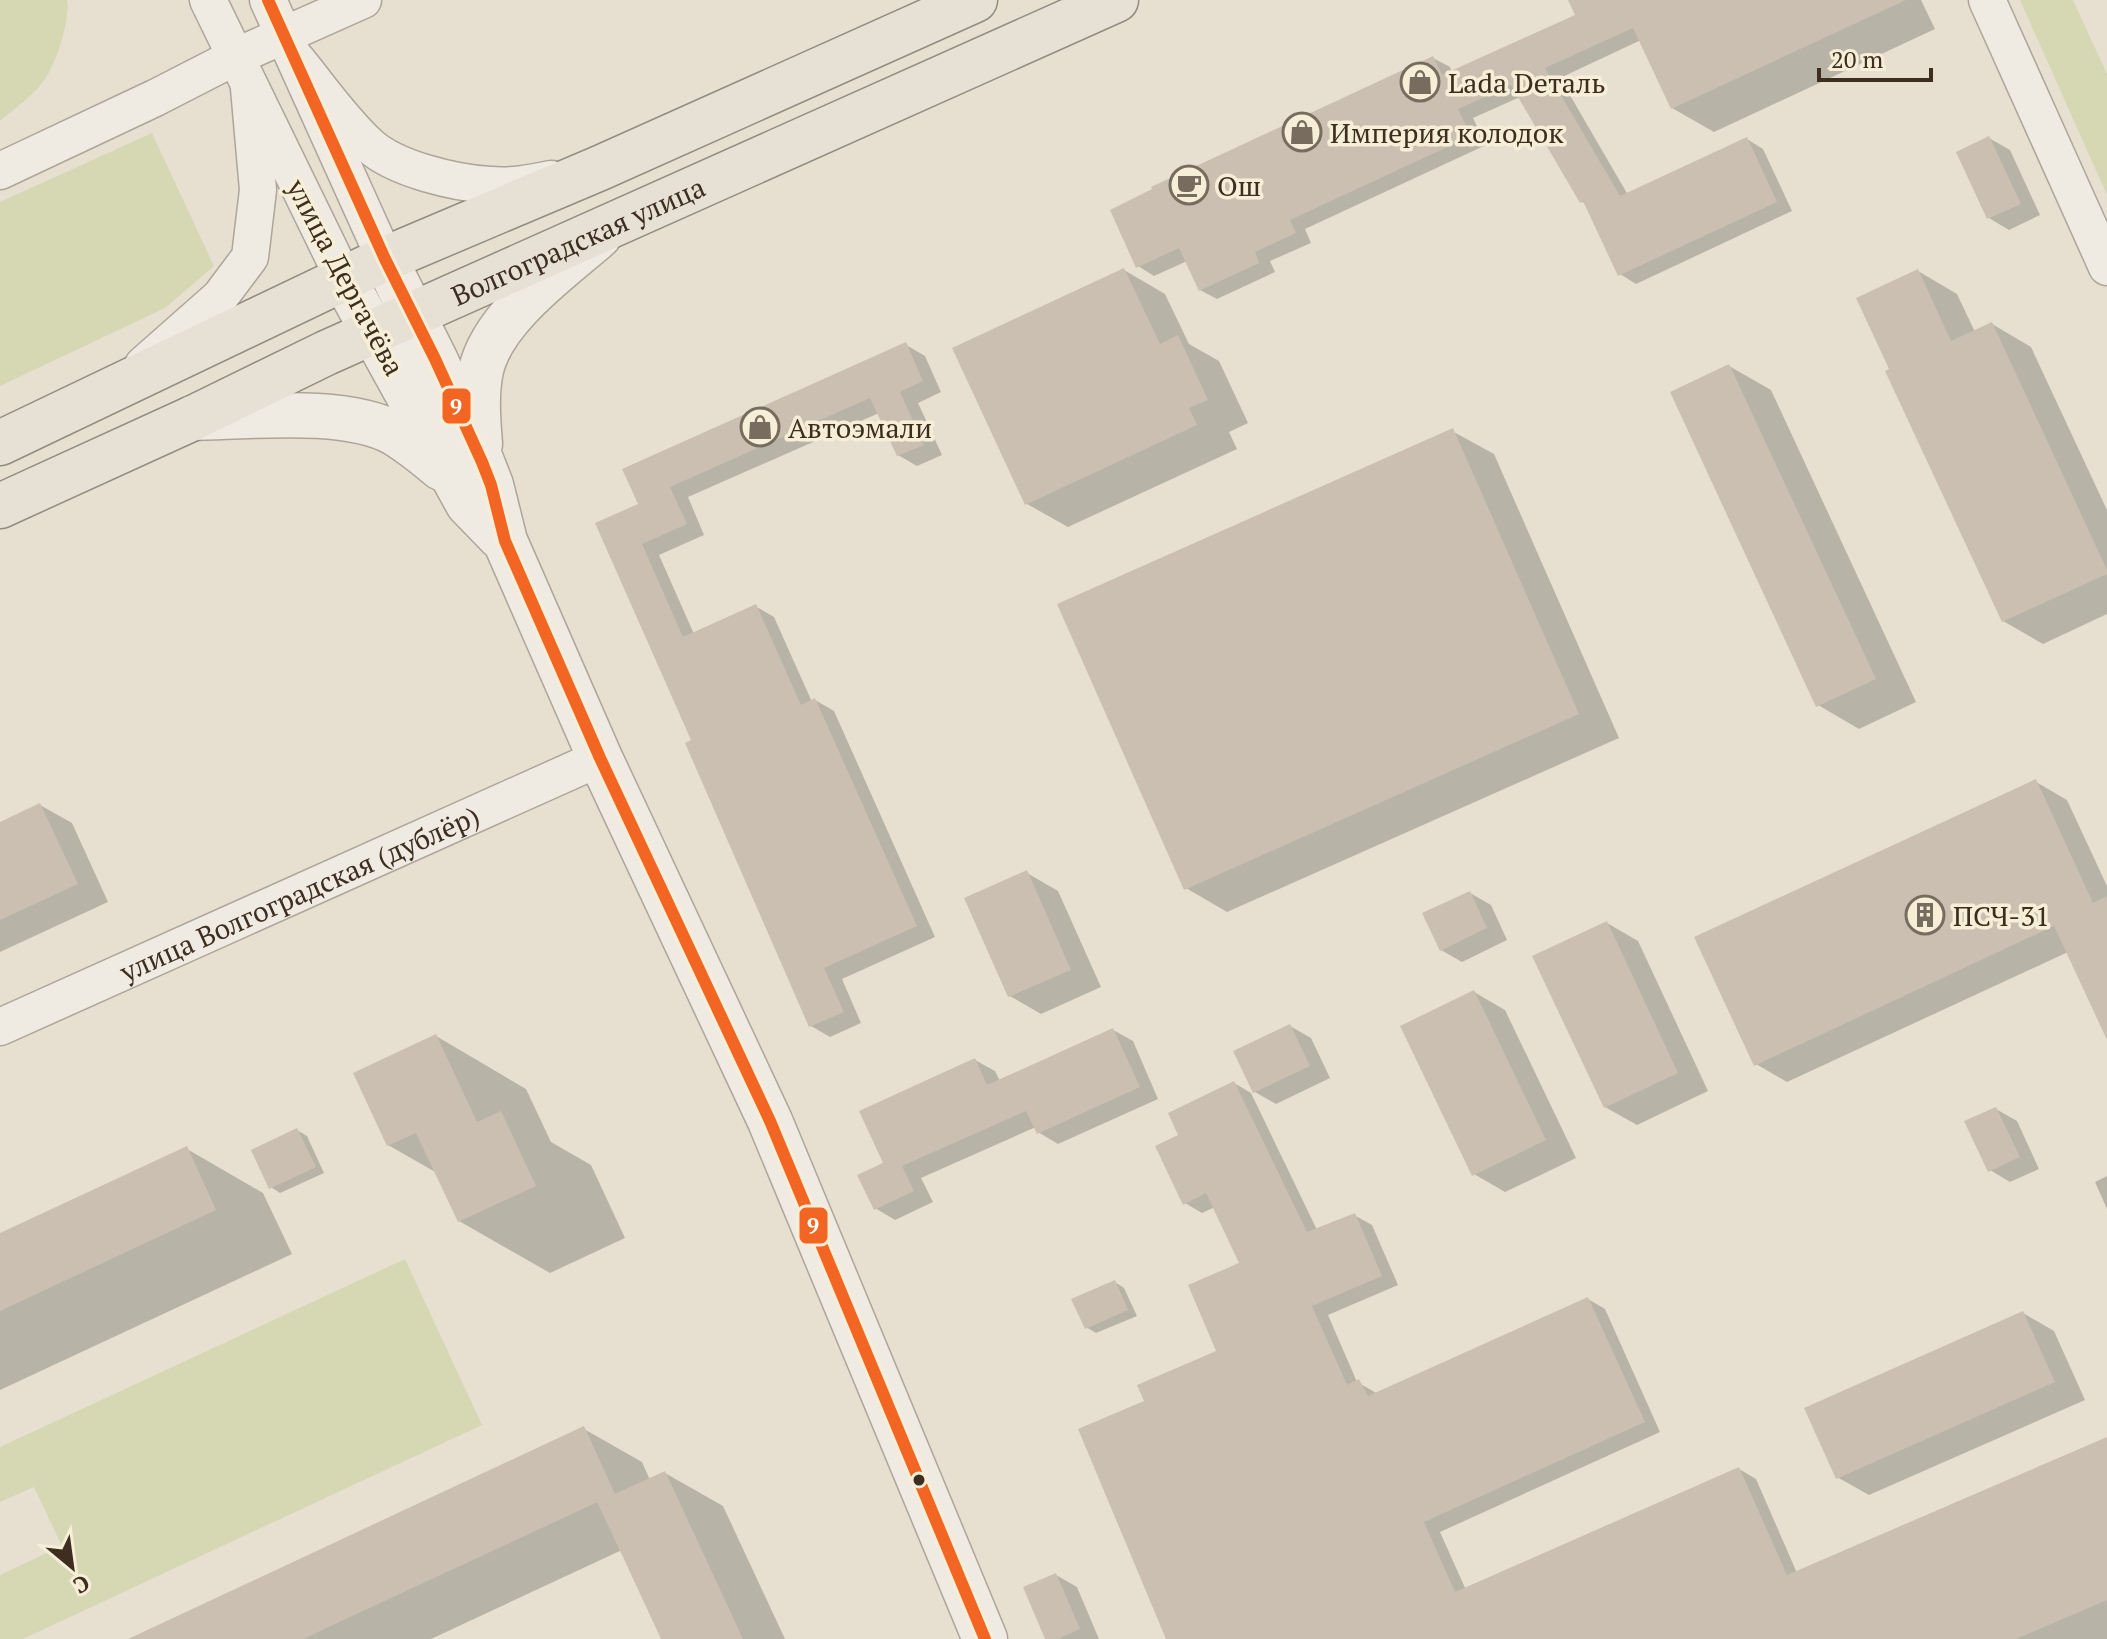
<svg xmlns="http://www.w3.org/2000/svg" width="2107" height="1639" viewBox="0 0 2107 1639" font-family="'PT Serif',serif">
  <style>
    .green { fill: #d6d7b3 }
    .shadow { fill: #0003 }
    .building { fill: #cbbfb2 }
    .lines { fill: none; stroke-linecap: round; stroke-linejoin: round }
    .minor-casing { stroke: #ada599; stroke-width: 39 }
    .tertiary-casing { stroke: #ada599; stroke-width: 47 }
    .primary-casing { stroke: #928b80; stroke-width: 47 }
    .minor { stroke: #efebe3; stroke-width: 36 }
    .tertiary { stroke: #efebe3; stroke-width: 44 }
    .primary { stroke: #e6e1d4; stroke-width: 44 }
    .bus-1-casing { stroke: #f7eed8; stroke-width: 18 }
    .bus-1 { stroke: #f26522; stroke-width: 12 }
    .bus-dot { fill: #3d2e20; stroke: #f7eed8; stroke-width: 3 }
    .labels { text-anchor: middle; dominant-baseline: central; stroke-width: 7; stroke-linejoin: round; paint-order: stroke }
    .poi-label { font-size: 28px; fill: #3d2e20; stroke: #f7eed8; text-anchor: start }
    .street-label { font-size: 28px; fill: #3d2e20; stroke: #f7eed8 }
    .line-badge { stroke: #f7eed8; stroke-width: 3 }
    .badge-label { font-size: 22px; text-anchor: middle; font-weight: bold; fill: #fff }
  </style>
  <rect width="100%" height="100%" fill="#e7e0d1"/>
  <path class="green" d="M 0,0 L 67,0 C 71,19 55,68 42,83 C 31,97 14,109 0,121 Z
    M 2020,0 L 2073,0 L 2107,74 L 2107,195 Z
    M 152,133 L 214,266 L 165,308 L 0,386 L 0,202 Z
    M 405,1259 L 482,1425 L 23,1639 L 0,1639 L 0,1575 L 62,1546 L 34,1487 L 0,1502 L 0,1447 Z"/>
  <path class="shadow" d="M 1571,0 L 1921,0 L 1935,29 L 1714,132 L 1672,108 L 1641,40 L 1560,78 L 1628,195 L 1747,139 L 1763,149 L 1792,211 L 1636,284 L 1620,274 L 1587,205 L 1581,201 L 1520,97 L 1473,118 L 1486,145 L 1305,229 L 1311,243 L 1270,261 L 1275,272 L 1217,299 L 1200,290 L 1187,261 L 1154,276 L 1138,266 L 1433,58 L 1450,67 L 1452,73 L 1578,16 Z
    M 1989,138 L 2010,150 L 2040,215 L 2009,230 L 1989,218 Z
    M 1124,270 L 1165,294 L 1189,344 L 1219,361 L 1248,423 L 1229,432 L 1237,449 L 1068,527 L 1027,504 Z
    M 1918,271 L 1957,294 L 1975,332 L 1992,324 L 2031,347 L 2107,510 L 2107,614 L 2043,644 L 2003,621 L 1891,370 Z
    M 906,345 L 925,356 L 941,392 L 918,403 L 942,455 L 917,466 L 898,455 L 879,413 L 688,497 L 704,535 L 659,555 L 694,634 L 755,606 L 774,617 L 812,702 L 815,700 L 834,711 L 935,937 L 842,979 L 861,1023 L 830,1037 L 811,1026 L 694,741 L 598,524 L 640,505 L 624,470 Z
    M 1729,366 L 1771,390 L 1916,702 L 1859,729 L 1818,705 Z
    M 1452,431 L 1494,454 L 1619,738 L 1227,912 L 1186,888 Z
    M 2036,782 L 2067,800 L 2107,886 L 2107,1036 L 2068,952 L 1787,1082 L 1756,1064 Z
    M 40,805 L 72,823 L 108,902 L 0,952 L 0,824 Z
    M 1027,873 L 1058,891 L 1101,987 L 1041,1014 L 1010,996 Z
    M 1470,893 L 1491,905 L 1507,940 L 1462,962 L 1441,950 Z
    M 1607,923 L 1638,941 L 1708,1091 L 1637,1125 L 1605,1107 Z
    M 1474,992 L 1505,1010 L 1576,1158 L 1505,1192 L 1474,1174 Z
    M 1290,1026 L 1311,1038 L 1330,1078 L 1276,1104 L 1255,1092 Z
    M 1113,1030 L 1133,1041 L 1158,1099 L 1058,1144 L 1038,1132 L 1036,1127 L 921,1178 L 933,1202 L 895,1220 L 875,1208 L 886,1164 L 975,1060 L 995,1071 L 1000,1081 Z
    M 436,1036 L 526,1089 L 551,1142 L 591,1165 L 625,1238 L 550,1273 L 459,1221 L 437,1173 L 388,1145 Z
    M 1234,1083 L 1251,1093 L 1317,1230 L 1354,1215 L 1372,1225 L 1398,1285 L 1328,1315 L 1357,1382 L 1378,1394 L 1588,1299 L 1605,1309 L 1660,1432 L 1440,1532 L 1466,1590 L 1739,1469 L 1756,1479 L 1797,1573 L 2107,1439 L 2107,1639 L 1169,1639 L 1147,1402 L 1219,1352 L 1242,1264 L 1215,1207 L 1202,1213 L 1185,1203 L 1181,1136 Z
    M 1996,1109 L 2017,1121 L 2039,1169 L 2010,1182 L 1990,1170 Z
    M 297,1130 L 307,1136 L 324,1173 L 280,1193 L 271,1187 Z
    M 187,1149 L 263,1193 L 292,1254 L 0,1390 L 0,1236 Z
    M 2107,1176 L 2107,1209 L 2095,1182 Z
    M 1115,1282 L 1124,1288 L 1137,1316 L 1096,1333 L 1086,1327 Z
    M 2023,1313 L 2054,1331 L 2085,1400 L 1869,1495 L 1837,1477 Z
    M 584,1429 L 642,1462 L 650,1480 L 665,1473 L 723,1506 L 785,1639 L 663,1639 L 622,1550 L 431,1639 L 133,1639 Z
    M 1056,1575 L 1077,1587 L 1099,1639 L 1047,1639 Z"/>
  <path class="building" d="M 1568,0 L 1906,0 L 1671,109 L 1633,28 L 1545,68 L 1620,196 L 1747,137 L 1777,202 L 1618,276 L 1583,201 L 1580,203 L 1511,85 L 1458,109 L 1471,136 L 1290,220 L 1296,233 L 1255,252 L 1259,263 L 1199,291 L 1179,248 L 1136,268 L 1110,210 L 1152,189 L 1151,187 L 1433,56 L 1442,75 L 1575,15 Z
    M 1989,136 L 2021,204 L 1987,219 L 1956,152 Z
    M 1124,268 L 1160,344 L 1178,335 L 1208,400 L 1189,408 L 1197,425 L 1025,505 L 952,348 Z
    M 1918,269 L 1951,341 L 1992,322 L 2107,570 L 2107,574 L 2002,622 L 1885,371 L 1889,369 L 1856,298 Z
    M 906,342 L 923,381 L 900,392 L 924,445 L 897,456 L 870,398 L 670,487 L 687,524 L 642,544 L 683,637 L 756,604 L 801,705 L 815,698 L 917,926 L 824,968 L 844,1012 L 809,1027 L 685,743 L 691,740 L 595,523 L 638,504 L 622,469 Z
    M 1729,364 L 1876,679 L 1816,707 L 1670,392 Z
    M 1453,428 L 1579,714 L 1184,890 L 1057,604 Z
    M 2036,779 L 2093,903 L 2107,896 L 2107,1040 L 2054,926 L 1754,1066 L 1694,937 Z
    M 40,803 L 78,884 L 0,920 L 0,822 Z
    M 1027,870 L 1071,970 L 1008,997 L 964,898 Z
    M 1470,891 L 1487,928 L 1440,951 L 1422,913 Z
    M 1607,921 L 1678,1073 L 1604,1108 L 1532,956 Z
    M 1474,990 L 1546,1140 L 1472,1176 L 1400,1026 Z
    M 1290,1024 L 1310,1066 L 1253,1093 L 1233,1051 Z
    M 1113,1028 L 1140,1087 L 1037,1134 L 1026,1111 L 902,1166 L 914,1191 L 874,1210 L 857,1175 L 883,1163 L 859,1111 L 975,1058 L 987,1085 Z
    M 436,1034 L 477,1122 L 501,1111 L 536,1186 L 458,1222 L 416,1133 L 387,1146 L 353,1073 Z
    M 1234,1081 L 1307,1232 L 1355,1213 L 1382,1276 L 1312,1306 L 1347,1385 L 1359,1379 L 1368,1396 L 1588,1297 L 1645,1422 L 1424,1522 L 1455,1592 L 1739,1467 L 1787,1575 L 2107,1437 L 2107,1600 L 2016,1639 L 1166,1639 L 1078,1429 L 1144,1401 L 1137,1385 L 1216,1351 L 1188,1285 L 1239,1263 L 1206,1193 L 1183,1205 L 1155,1146 L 1178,1135 L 1168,1113 Z
    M 1996,1107 L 2020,1157 L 1988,1172 L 1964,1121 Z
    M 297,1128 L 316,1167 L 269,1189 L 251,1150 Z
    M 187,1146 L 216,1210 L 0,1311 L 0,1233 Z
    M 1115,1280 L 1128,1310 L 1085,1329 L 1071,1299 Z
    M 2023,1311 L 2055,1382 L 1836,1479 L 1804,1408 Z
    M 584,1426 L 615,1494 L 322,1630 L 304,1639 L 128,1639 Z
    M 665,1471 L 743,1639 L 661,1639 L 623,1557 L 597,1502 Z
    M 1056,1573 L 1080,1629 L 1058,1639 L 1045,1639 L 1023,1587 Z"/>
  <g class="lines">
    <g class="minor-casing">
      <g id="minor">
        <path d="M 208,0 L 344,279"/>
        <path d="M 268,0 L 385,259"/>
        <path d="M 1987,0 L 2107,267"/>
        <path d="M 297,60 C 320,88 342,120 369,145 C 395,169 455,183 490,185 C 511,187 531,183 551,179"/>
        <path d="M 0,171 L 155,98 L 235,57 L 363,0"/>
        <path d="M 143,365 L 220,297 L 250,257 L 258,190 L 249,88"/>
        <path id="s1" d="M 0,1027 L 600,758"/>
      </g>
    </g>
    <g class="tertiary-casing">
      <path id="tertiary" d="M 385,259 L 435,359 L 482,462 L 491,485 L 505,541 L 600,758 L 770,1121 L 985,1639
        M 344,279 L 468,504 L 500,537
        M 193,418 C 249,417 347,406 396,434 C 412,444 427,456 441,468
        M 480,444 C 478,420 476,394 481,370 C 493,317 560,270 599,236"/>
    </g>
    <g class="primary-casing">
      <g id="primary">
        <path d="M 0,443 L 385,259 L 600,168 L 975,0"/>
        <path id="s2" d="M 0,506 L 193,418 L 326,353 L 1116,0"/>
      </g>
    </g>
    <use href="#minor" class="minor"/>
    <use href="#tertiary" class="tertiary"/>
    <use href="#primary" class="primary"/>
    <g class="bus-1-casing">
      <path id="bus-1" d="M 268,0 L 385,259 L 435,359 L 482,462 L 491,485 L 505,541 L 600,758 L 770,1121 L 985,1639"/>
    </g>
    <use href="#bus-1" class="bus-1"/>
  </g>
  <defs>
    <g id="shop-ring" transform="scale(2)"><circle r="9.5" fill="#f7eed8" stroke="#786c5e" stroke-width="1.5"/><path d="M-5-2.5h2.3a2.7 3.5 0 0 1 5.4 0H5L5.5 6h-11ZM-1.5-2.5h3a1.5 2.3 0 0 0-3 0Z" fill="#786c5e"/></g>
    <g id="cafe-ring" transform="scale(2)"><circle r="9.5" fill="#f7eed8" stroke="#786c5e" stroke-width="1.5"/><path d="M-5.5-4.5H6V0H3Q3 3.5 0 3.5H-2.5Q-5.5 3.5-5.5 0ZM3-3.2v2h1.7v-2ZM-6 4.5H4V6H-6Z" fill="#786c5e"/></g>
    <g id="building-ring" transform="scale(2)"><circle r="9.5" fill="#f7eed8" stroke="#786c5e" stroke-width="1.5"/><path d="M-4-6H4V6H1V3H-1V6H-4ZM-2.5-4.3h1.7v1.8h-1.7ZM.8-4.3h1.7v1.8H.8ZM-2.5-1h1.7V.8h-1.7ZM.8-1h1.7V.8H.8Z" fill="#786c5e"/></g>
  </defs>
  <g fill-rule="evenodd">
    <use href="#shop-ring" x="1420" y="82"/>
    <use href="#shop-ring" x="1302" y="132"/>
    <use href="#cafe-ring" x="1189" y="185"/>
    <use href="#shop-ring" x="760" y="427"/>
    <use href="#building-ring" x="1925" y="915"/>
  </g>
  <circle class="bus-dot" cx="919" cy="1480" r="7"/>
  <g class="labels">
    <g class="poi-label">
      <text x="1448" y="82">Lada Dеталь</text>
      <text x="1330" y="132">Империя колодок</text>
      <text x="1217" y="185">Ош</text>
      <text x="788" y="427">Автоэмали</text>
      <text x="1953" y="915">ПСЧ-31</text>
    </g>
    <g class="street-label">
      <text stroke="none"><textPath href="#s2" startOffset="636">Волгоградская улица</textPath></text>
      <text transform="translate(346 277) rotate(62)">улица Дергачёва</text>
      <text stroke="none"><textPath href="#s1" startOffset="328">улица Волгоградская (дублёр)</textPath></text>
    </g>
  </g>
  <g class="line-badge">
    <rect x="441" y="387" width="31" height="38" rx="8" fill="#f26522"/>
    <rect x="798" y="1206" width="31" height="39" rx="8" fill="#f26522"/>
  </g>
  <g class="badge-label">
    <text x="456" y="414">9</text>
    <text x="813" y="1233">9</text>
  </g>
  <g transform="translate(72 1567) rotate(151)" stroke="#f7eed8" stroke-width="6" paint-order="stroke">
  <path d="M0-6L14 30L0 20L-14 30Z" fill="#3d2e20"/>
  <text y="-12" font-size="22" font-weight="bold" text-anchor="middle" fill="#3d2e20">С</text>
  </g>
  <path d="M1819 68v12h112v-12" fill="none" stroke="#3d2e20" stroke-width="4"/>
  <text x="1831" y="68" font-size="24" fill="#3d2e20" stroke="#f7eed8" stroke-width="6" paint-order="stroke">20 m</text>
</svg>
